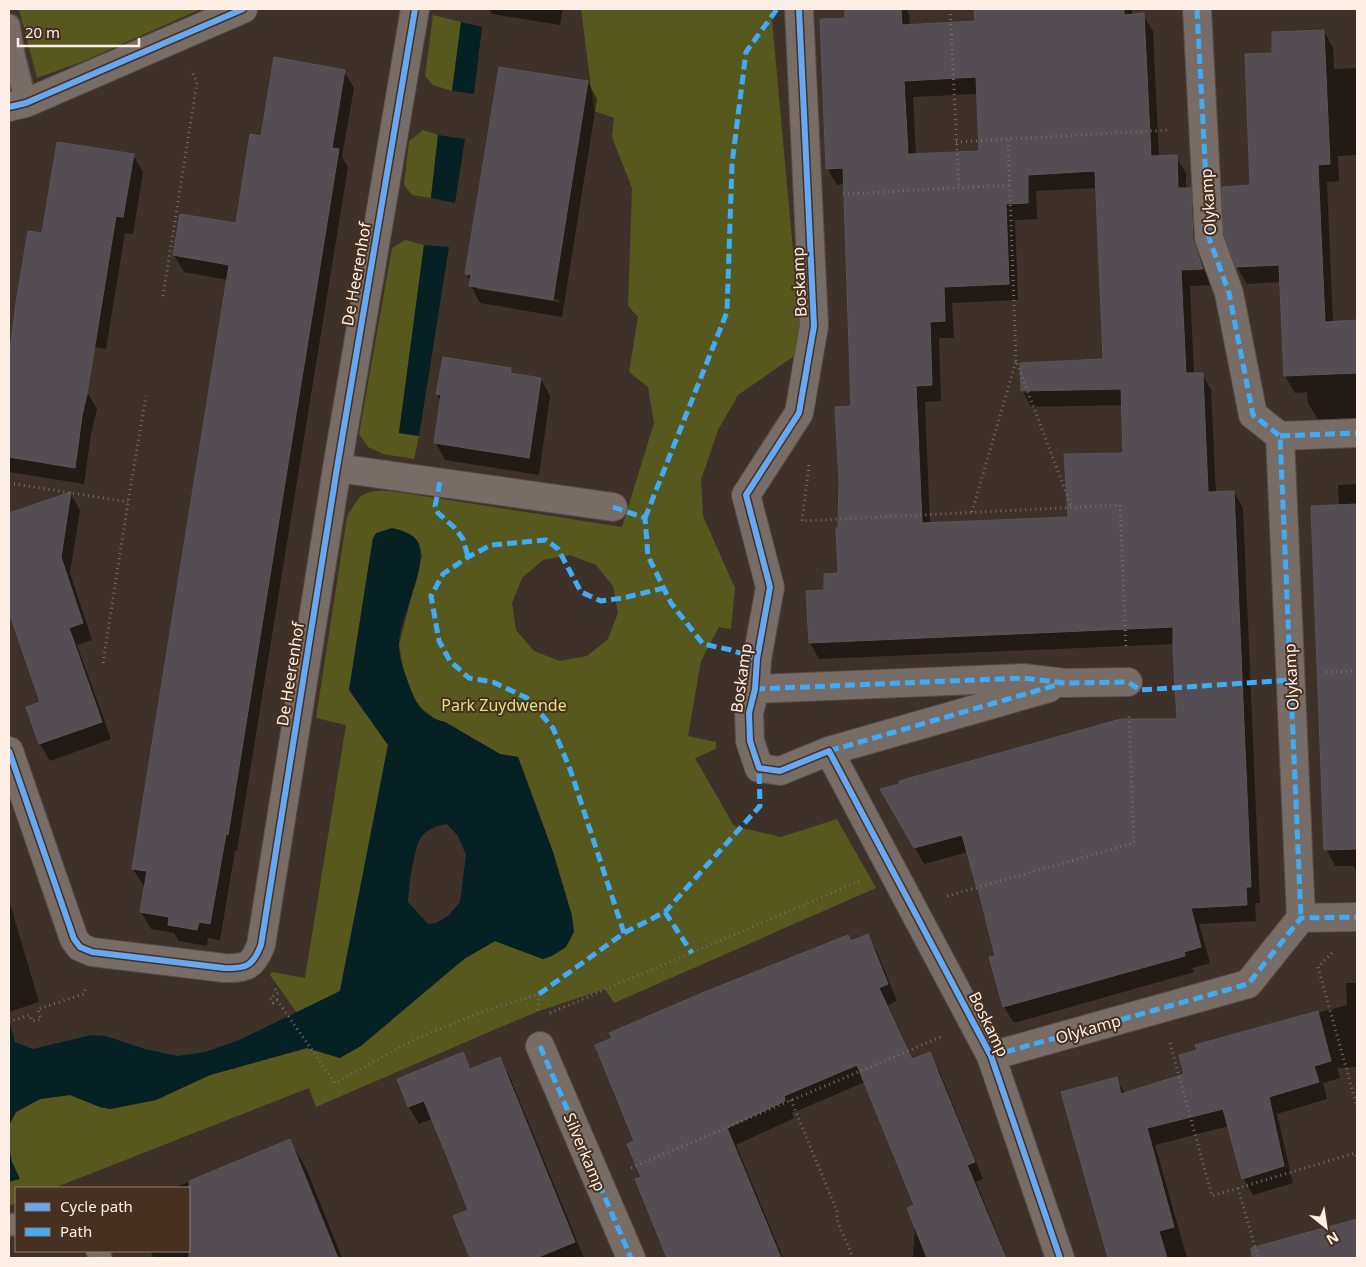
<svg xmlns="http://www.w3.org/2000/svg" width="1366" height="1267" viewBox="0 0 1366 1267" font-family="'Noto Sans',sans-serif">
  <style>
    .green { fill: #57581e; fill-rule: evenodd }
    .water { fill: #062124; fill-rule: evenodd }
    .shadow { fill: #0007; fill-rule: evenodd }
    .building { fill: #544d54; stroke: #5a5556; fill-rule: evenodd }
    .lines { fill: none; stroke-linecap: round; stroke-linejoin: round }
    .service-casing { stroke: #584d45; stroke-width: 24 }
    .minor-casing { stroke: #584d45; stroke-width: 30 }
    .path { stroke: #776d67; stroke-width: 3; stroke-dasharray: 1 4; stroke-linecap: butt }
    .service { stroke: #776d66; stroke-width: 21 }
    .minor { stroke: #776d66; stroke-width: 28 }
    .quiet { stroke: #42abf6; stroke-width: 5; stroke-dasharray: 10 5; stroke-linecap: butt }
    .cycleway-casing { stroke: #463021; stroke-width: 9 }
    .cycleway { stroke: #66a8f1; stroke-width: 6 }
    .labels { text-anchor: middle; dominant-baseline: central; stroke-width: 4; stroke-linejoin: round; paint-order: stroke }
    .street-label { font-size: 16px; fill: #feefe6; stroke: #463021 }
    .park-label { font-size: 16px; fill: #dee37c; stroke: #463021 }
  </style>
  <rect width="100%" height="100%" fill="#3e3129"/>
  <path class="green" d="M 19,9 L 201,9 L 84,61 L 37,78 Z
    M 581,9 L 771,9 L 795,272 L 805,293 L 797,354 L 738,395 L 718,430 L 701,480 L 703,516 L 735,588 L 731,629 L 719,627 L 701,661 L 688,736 L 716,742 L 716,749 L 695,758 L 734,826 L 781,837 L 837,819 L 876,888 L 614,1003 L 605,989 L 539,1011 L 489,1032 L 316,1107 L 309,1088 L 54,1188 L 16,1188 L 16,1203 L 9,1206 L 9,1182 L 19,1178 L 12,1162 L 9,1148 L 9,1125 L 16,1112 L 40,1099 L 70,1095 L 100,1107 L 110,1109 L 156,1100 L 210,1075 L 307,1048 L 340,1058 L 464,959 L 495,941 L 543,959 L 572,916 L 553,852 L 518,757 L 500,754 L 445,722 L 437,720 L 416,704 L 404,672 L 399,645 L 422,556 L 420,549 L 373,538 L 349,690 L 388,745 L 340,991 L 297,1013 L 270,975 L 272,972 L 305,978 L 346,725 L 316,718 L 347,517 C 350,511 354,505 358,499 C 370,486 394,492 410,494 L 622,527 L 654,423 L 648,387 L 629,372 L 638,317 L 628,306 L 632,188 L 612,137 L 614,118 L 594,111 ZM 570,555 L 596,565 L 613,586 L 618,613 L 608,639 L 587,656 L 560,661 L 534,651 L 516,630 L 512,603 L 522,578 L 543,560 Z
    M 433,15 L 461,22 L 452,91 L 433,85 L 425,76 Z
    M 423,130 L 438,135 L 431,198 L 412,195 L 404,185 L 409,141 Z
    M 405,240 L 424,245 L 399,433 L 419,436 L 414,459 L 383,454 L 368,447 L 359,434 L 392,248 Z"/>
  <path class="water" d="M 461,22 L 482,27 L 474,94 L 452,91 Z
    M 438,135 L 465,139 L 455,203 L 431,198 Z
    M 424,245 L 449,247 L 419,436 L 399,433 Z
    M 392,528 C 401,530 413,533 418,542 C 430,565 398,619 399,646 C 399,660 406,676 411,690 C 417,707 427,718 445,722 L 500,754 L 518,757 L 553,852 L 572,916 L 574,932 L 566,947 L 552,956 L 543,959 L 495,941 L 464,959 L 361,1046 L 340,1058 L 307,1048 L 210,1075 L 156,1100 L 110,1109 L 100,1107 L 70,1095 L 40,1099 L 16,1112 L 9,1125 L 9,1020 L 15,1042 L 33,1049 L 91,1035 L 106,1036 L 145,1049 L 177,1056 L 205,1052 L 239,1040 L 340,991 L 388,745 L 349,690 L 373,538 L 376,533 ZM 447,824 L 458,836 L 466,855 L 460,902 L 448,916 L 436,923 L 428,924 L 408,902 C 409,885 413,854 420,839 C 425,830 438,825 447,824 Z
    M 9,1148 L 12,1162 L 20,1179 L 9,1182 Z"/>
  <path class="shadow" d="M 489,9 L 563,9 L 560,25 L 492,14 Z
    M 846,9 L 906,9 L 909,14 L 910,26 L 976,22 L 975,9 L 1132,9 L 1132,15 L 1143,15 L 1153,31 L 1159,157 L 1176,157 L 1186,173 L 1186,189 L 1190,189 L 1199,206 L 1212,285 L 1190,286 L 1194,374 L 1202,374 L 1211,390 L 1216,493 L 1234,492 L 1243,508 L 1260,903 L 1255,903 L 1256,921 L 1199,924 L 1210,963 L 1192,968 L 1194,972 L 1014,1023 L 1004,1007 L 996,957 L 980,890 L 977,884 L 968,852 L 924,864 L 882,789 L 1179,720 L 1174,644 L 819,659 L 810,643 L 826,592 L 839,574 L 839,529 L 852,407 L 844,184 L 837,185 L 827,168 L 847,20 ZM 977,94 L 980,152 L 916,155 L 913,97 ZM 1097,188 L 1104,360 L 1022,390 L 1031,407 L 1123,405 L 1124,454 L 1069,518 L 930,524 L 925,402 L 941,401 L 939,338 L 954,338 L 952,303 L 1018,300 L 1015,220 L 1037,219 L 1036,191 Z
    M 1324,31 L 1333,48 L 1334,69 L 1357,68 L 1357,155 L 1338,156 L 1339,181 L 1327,182 L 1333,322 L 1357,321 L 1357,418 L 1318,420 L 1308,403 L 1307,392 L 1295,393 L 1285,376 L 1281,282 L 1247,284 L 1237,267 L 1274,54 Z
    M 344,71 L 354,88 L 342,157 L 348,167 L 237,851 L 235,851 L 220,940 L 208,938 L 207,946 L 179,941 L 174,933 L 151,929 L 141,912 L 146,886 L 143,885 L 133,869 L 228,280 L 184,272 L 174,255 L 237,225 L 262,138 Z
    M 588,82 L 597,99 L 562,317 L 480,303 L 471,286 L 471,282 L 467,274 ZM 475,286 L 559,300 L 559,302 L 478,289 Z
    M 133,155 L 143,172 L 133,234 L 125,233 L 106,349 L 26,335 L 43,235 Z
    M 511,369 L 514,375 L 541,379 L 550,396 L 539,475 L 445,460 L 435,442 L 442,402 L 437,394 Z
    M 9,379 L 87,392 L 97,409 L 91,434 L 84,484 L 9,472 Z
    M 1357,484 L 1357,874 L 1354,866 L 1335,866 L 1326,849 L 1339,506 L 1338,485 Z
    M 70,493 L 80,510 L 70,573 L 92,640 L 77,645 L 111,739 L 50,761 L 40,744 L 27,707 L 42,702 L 9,608 L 9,514 Z
    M 9,900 L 39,1002 L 9,1012 Z
    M 867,935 L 877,952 L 897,1001 L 888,1005 L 913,1060 L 929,1053 L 939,1070 L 983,1179 L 976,1182 L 1007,1258 L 913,1258 L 916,1205 L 865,1082 L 792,1113 L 794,1118 L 736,1145 L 783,1258 L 669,1258 L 637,1180 L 642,1178 L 635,1142 L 851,942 Z
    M 1346,983 L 1357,983 L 1357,1067 L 1337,1068 L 1340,1078 L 1323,1083 L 1327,1099 L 1277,1114 L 1293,1183 L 1253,1195 L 1243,1178 L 1229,1126 L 1155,1145 L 1187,1258 L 1109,1258 L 1063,1093 L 1116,1078 L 1125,1094 L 1186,1075 L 1198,1051 L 1197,1046 L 1347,1005 Z
    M 462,1054 L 472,1070 L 499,1059 L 509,1075 L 584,1258 L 472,1258 L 455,1217 L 470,1210 L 432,1119 L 419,1124 L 409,1107 L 398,1080 Z
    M 290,1141 L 307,1170 L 342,1258 L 154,1258 L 150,1251 L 189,1251 L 189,1188 L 174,1188 Z
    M 1357,1220 L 1357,1258 L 1276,1258 L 1292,1253 L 1288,1239 Z"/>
  <path class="building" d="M 845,9 L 901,9 L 902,25 L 975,21 L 974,9 L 1124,9 L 1124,15 L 1144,13 L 1151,156 L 1177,155 L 1178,188 L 1191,188 L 1193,239 L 1203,269 L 1181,270 L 1186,373 L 1203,373 L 1208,492 L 1234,491 L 1251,887 L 1246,887 L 1247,905 L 1191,908 L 1201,947 L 1184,952 L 1185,956 L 1003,1007 L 989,957 L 995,956 L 977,884 L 976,885 L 962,835 L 914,848 L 880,789 L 899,784 L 899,781 L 1121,719 L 1177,719 L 1173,650 L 1173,627 L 809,643 L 806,591 L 824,590 L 824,574 L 838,573 L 836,528 L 838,528 L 839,482 L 835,407 L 851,406 L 843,168 L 826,169 L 820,19 L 845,18 ZM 976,77 L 979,151 L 908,154 L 904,81 ZM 1095,171 L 1103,359 L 1020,363 L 1021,391 L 1121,389 L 1123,453 L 1064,454 L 1068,517 L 922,523 L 916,386 L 932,385 L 930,322 L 945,321 L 944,287 L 1009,284 L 1006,204 L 1028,203 L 1028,175 Z
    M 1324,30 L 1330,164 L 1318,165 L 1325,322 L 1357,320 L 1357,373 L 1284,376 L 1279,265 L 1236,267 L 1224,235 L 1222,187 L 1250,185 L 1245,54 L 1272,53 L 1272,32 Z
    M 274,57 L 345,70 L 332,148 L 339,149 L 228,835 L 226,834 L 210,924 L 199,922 L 197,930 L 168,925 L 169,917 L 140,912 L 147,871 L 132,869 L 229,265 L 173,255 L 180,214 L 236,223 L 250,134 L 261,136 Z
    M 499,67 L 588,81 L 553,300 L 469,286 L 471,275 L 465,274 Z
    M 57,142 L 134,154 L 123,217 L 116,216 L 87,394 L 82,416 L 75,468 L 9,457 L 9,358 L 16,303 L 28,231 L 42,233 Z
    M 443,357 L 511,368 L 511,373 L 541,378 L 529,458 L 434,443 L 441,395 L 436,394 Z
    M 71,492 L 61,557 L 83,623 L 69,628 L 102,722 L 39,744 L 26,707 L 40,702 L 9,612 L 9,513 Z
    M 1357,504 L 1357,849 L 1324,850 L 1311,506 Z
    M 868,934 L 888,984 L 879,988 L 912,1059 L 930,1052 L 975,1162 L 967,1165 L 1006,1258 L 927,1258 L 907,1208 L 914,1205 L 857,1065 L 784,1096 L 785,1101 L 727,1128 L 781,1258 L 667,1258 L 635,1179 L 641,1177 L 627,1144 L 634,1141 L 595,1045 L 612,1038 L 609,1033 L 702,993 L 848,935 L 851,941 Z
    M 1318,1011 L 1331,1061 L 1314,1066 L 1319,1082 L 1269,1097 L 1284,1166 L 1242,1179 L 1223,1109 L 1147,1128 L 1174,1227 L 1159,1231 L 1167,1258 L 1108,1258 L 1061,1092 L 1117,1077 L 1121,1094 L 1184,1074 L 1179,1055 L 1197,1050 L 1195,1045 Z
    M 463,1052 L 470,1069 L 500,1057 L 575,1242 L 536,1258 L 470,1258 L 453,1216 L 468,1210 L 446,1154 L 424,1101 L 408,1107 L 397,1079 Z
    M 290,1139 L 338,1258 L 189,1258 L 189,1181 Z
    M 1357,1219 L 1357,1258 L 1252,1258 L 1251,1248 Z"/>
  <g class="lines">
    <g class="service-casing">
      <path id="service" d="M 9,25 L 14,55 L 26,103
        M 9,1225 L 16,1224
        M 97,1251 L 101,1258"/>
    </g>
    <g class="minor-casing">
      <path id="minor" d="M 799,9 L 814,326 L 799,413 L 746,495 L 770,587 L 757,659 L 755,689 L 749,713 L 750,741 L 759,768 L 780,771 L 829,751 L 991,1056 L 1060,1258
        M 1197,9 L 1209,238 L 1229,293 L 1253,415 L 1280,436 L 1301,918
        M 9,107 L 26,103 L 243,9
        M 1280,436 L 1357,433
        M 337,468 L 613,507
        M 755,689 L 1023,678 L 1065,683 L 1128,682
        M 9,751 L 74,939 L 80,947 L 92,952 L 224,968 C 246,969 253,966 261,945 L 337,468 L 415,9
        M 829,751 L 1049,688
        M 540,1046 L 631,1258
        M 991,1056 L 1248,984 L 1301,918 L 1357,917"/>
    </g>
    <path class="path" d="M 950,9 L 959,188
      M 956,142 L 1008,139
      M 843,194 L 1010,185
      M 163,296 L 197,82 L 191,70
      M 1016,361 L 1008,139 L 1168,130
      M 809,465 L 802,521 L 1120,505 L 1126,648
      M 9,483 L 128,502
      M 972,512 L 1016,361 L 1072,508
      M 103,663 L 128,502 L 146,396
      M 1326,672 L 1357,671
      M 947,896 L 1134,843 L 1129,716
      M 1332,953 L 1318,967 L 1357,1107
      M 275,989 L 278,993 L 270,998 L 273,1003 L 277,1000 L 335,1083 L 417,1038 L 487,1010 L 539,994 L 538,1011
      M 550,1013 L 860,881
      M 9,1022 L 30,1015 L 32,1021 L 41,1019 L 38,1009 L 84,994 L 86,986
      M 1170,1043 L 1212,1196 L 1355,1153 L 1357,1159
      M 791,1100 L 837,1211 L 837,1220 L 853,1258
      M 631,1168 L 941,1037
      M 1238,1188 L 1258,1258"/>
    <use href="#service" class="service"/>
    <use href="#minor" class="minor"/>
    <path class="quiet" d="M 1197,9 L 1209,238 L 1229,293 L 1253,415 L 1280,436 L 1301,918
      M 1280,436 L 1357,433
      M 440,482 L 435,506 L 438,513 L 455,528 L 463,539 L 468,557
      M 613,507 L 645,518 L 648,556 L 671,603 L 703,644 L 731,650 L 757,659
      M 645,518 L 727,312 L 732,164 L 746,52 L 777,9
      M 755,689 L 1023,678 L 1065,683 L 1128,682 L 1140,690 L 1291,680
      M 829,751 L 1060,684
      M 665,912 L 692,953
      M 624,933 L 570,769 L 553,728 L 527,698 L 493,682 L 469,678 L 450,661 L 439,641 L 431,596 L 443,574 L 468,557 L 491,545 L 546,540 L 558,549 L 581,592 L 601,601 L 623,598 L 664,588
      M 539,994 L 624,933 L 665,912 L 760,806 L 759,768
      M 540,1046 L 631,1258
      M 991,1056 L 1248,984 L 1301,918 L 1357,917"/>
    <g class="cycleway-casing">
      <path id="cycleway" d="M 799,9 L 814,326 L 799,413 L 746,495 L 770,587 L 757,659 L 755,689 L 749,713 L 750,741 L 759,768 L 780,771 L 829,751 L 991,1056 L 1060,1258
        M 9,107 L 26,103 L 243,9
        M 9,751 L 74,939 L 80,947 L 92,952 L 224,968 C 246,969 253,966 261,945 L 337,468 L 415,9"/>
    </g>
    <use href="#cycleway" class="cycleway"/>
  </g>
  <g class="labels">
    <g class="street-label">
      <text transform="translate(1208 202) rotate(-94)">Olykamp</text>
      <text transform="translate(356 274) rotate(-80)">De Heerenhof</text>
      <text transform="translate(799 282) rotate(-93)">Boskamp</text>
      <text transform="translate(290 674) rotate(-81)">De Heerenhof</text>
      <text transform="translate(1291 677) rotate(-93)">Olykamp</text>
      <text transform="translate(741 678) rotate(-82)">Boskamp</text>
      <text transform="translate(989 1024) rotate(64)">Boskamp</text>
      <text transform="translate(1088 1029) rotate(-16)">Olykamp</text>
      <text transform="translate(585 1152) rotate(67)">Silverkamp</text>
    </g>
    <g class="park-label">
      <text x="504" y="705">Park Zuydwende</text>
    </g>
  </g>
  <rect width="1366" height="1267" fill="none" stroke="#feefe6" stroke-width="20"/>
  <rect x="15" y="1187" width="175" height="65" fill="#463021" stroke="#907c70"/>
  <rect x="25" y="1203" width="25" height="8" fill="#66a8f1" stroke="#907c70"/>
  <text x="60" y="1212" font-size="15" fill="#feefe6">Cycle path</text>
  <rect x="25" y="1228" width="25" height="8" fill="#42abf6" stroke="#907c70"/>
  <text x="60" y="1237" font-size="15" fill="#feefe6">Path</text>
  <g transform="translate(1326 1227) rotate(150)" stroke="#463021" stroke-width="4" paint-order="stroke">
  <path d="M0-4L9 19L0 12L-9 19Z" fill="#feefe6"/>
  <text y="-8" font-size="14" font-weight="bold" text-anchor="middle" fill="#feefe6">N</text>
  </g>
  <path d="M18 38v8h121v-8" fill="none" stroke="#feefe6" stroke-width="2.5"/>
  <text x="25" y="38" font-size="15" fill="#feefe6" stroke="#463021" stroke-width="4" paint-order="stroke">20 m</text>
</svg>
